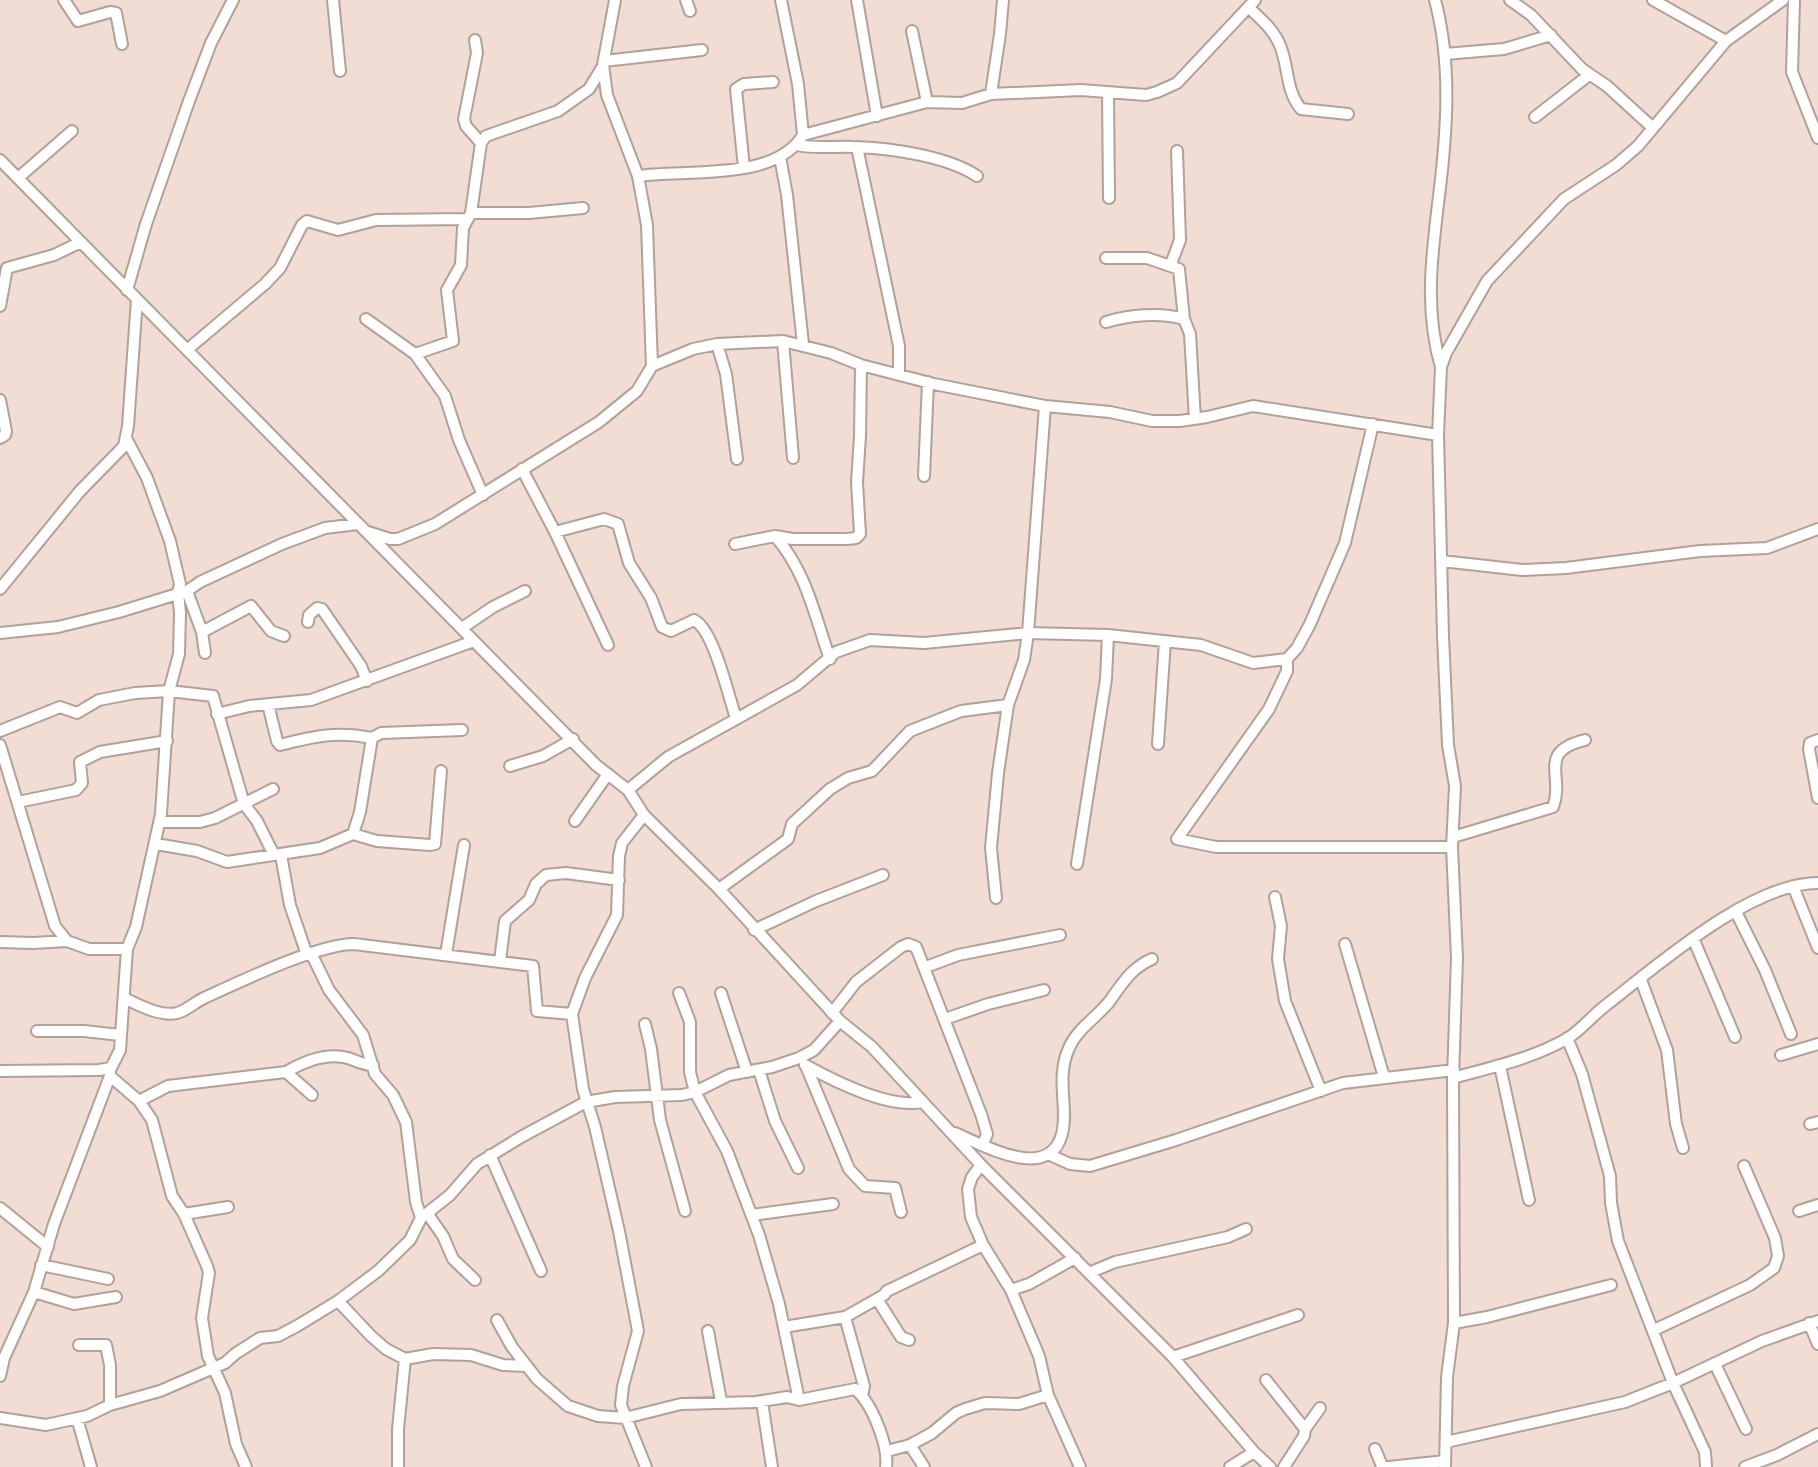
<svg xmlns="http://www.w3.org/2000/svg" width="1818" height="1467" viewBox="0 0 1818 1467" font-family="'PT Sans Narrow',sans-serif">
  <style>
    .lines { fill: none; stroke-linecap: round; stroke-linejoin: round }
    .minor-casing { stroke: #b3a097; stroke-width: 14 }
    .minor { stroke: #fff; stroke-width: 10 }
  </style>
  <rect width="100%" height="100%" fill="#f2ddd4"/>
  <g class="lines">
    <g class="minor-casing">
      <path id="minor" d="M 64,0 L 78,21 L 110,12 L 116,13 L 122,44
        M 333,0 L 340,71
        M 686,0 L 690,11
        M 781,0 L 798,84 L 803,135
        M 857,0 L 877,116
        M 1435,0 C 1452,64 1447,131 1439,196 C 1432,253 1424,310 1441,367
        M 1510,0 L 1531,15 L 1582,69 L 1607,86 L 1653,128
        M 1653,0 L 1726,41
        M 1794,0 L 1792,72 L 1818,138
        M 1249,8 C 1262,20 1275,31 1281,48 C 1289,70 1286,91 1301,109 L 1348,114
        M 912,31 L 927,102
        M 475,40 L 477,53 L 464,119 L 466,126 L 481,143
        M 1445,54 L 1504,49 L 1551,35
        M 604,61 L 702,50
        M 1108,93 L 1109,198
        M 991,94 L 1000,34 L 1003,0
        M 1535,117 L 1589,75
        M 797,145 C 816,149 835,146 854,147 C 890,148 947,156 977,176
        M 857,147 L 899,346 L 899,374
        M 780,157 L 787,195 L 803,344
        M 0,160 L 596,765 L 628,790 L 644,815 L 719,889 L 840,1021 L 872,1047 L 981,1165 L 1173,1357 L 1254,1452 L 1270,1467
        M 744,168 L 736,89 L 744,84 L 773,82
        M 638,176 C 685,169 775,182 803,135 L 927,102 L 962,103 L 991,94 L 1081,90 L 1146,95 L 1157,92 L 1177,83 L 1255,0
        M 18,178 L 72,131
        M 471,213 L 529,213 L 583,208
        M 1106,258 L 1147,258 L 1179,269 L 1184,319
        M 1171,264 L 1180,240 L 1177,151
        M 127,290 L 146,224 L 189,101 L 211,43 L 233,0
        M 0,306 L 7,268 L 54,255 L 81,242
        M 366,319 L 415,354
        M 1106,322 C 1129,315 1160,312 1184,319 L 1190,334 L 1195,419
        M 783,341 L 793,458
        M 717,344 L 726,374 L 737,459
        M 188,349 L 265,284 L 280,268 L 302,225 L 307,221 L 338,230 L 376,220 L 466,219
        M 652,366 L 693,349 L 717,344 L 783,341 L 831,353 L 861,365 L 934,384 L 1045,406 L 1110,412 L 1152,421 L 1180,421 L 1207,417 L 1253,406 L 1438,435
        M 0,400 L 6,431 L 5,435 L 0,438
        M 522,469 L 555,532 L 608,645
        M 924,476 L 928,382
        M 483,495 L 459,440 L 445,396 L 415,354 L 453,341 L 447,290 L 461,265 L 463,228 L 471,213 L 481,143 L 486,136 L 558,111 L 589,89 L 603,66
        M 368,532 L 390,539 L 398,539 L 435,524 L 599,422 L 637,391 L 652,366 L 647,225 L 638,176 L 607,95 L 603,65 L 615,0
        M 555,532 L 604,519 L 618,524 L 629,563 L 651,598 L 662,627 L 671,631 L 694,620 C 714,630 728,695 736,718
        M 775,536 C 807,573 814,614 830,659
        M 735,544 L 775,536 L 793,539 L 847,539 L 856,538 L 860,534 L 857,482 L 860,436 L 861,365
        M 1442,561 L 1522,570 L 1566,568 L 1700,551 L 1767,548 L 1818,529
        M 0,589 L 80,491 L 124,446 L 128,426 L 137,299
        M 187,591 L 202,632 L 205,653
        M 308,622 L 309,615 L 317,608 L 322,609 L 361,666 L 367,681
        M 462,628 L 493,607 L 525,591
        M 202,632 L 251,606 L 271,631 L 284,636
        M 0,633 L 58,627 L 119,612 L 187,591 L 200,582 L 282,544 L 325,528 L 358,524
        M 1287,659 L 1287,671 L 1269,709 L 1177,839 L 1216,847 L 1452,847
        M 268,704 L 277,741 L 280,745 C 315,736 337,731 372,738
        M 217,714 L 249,706 L 311,700 L 474,641
        M 0,731 L 60,707 L 77,713 L 99,700 L 135,693 L 169,691 L 213,696 L 244,804 L 257,821 L 274,855
        M 1818,740 L 1810,743 L 1809,749 L 1818,798
        M 1158,744 L 1165,641
        M 0,745 L 55,926 L 67,941
        M 510,766 L 543,756 L 573,739
        M 628,790 L 668,757 L 797,685 L 836,652 L 870,640 L 924,643 L 1028,633 L 1108,635 L 1201,645 L 1253,663 L 1287,659 L 1297,648 L 1310,624 L 1345,543 L 1373,424
        M 18,802 L 76,790 L 82,783 L 80,762 L 100,752 L 167,741
        M 644,815 L 622,843 L 619,856 L 617,915 L 585,978 L 572,1014 L 583,1089 L 595,1127 L 619,1231 L 638,1331 L 623,1386 L 621,1405 L 646,1467
        M 575,821 L 608,774
        M 160,822 L 200,822 L 215,818 L 273,789
        M 353,834 L 360,812 L 372,738 L 381,733 L 462,730
        M 1453,837 L 1553,807 C 1565,776 1536,752 1585,740
        M 156,844 L 197,851 L 227,862 L 320,848 L 353,834 L 377,841 L 430,845 L 435,844 L 441,771
        M 281,855 L 290,905 L 307,955
        M 1077,864 L 1106,679 L 1108,635
        M 1793,886 L 1818,948
        M 719,889 L 788,839 L 792,824 L 830,789 L 848,778 L 872,771 L 910,731 L 961,711 L 1008,705
        M 1275,897 L 1281,926 L 1278,959 L 1285,1001 L 1321,1091
        M 996,898 L 991,848 L 998,773 L 1008,705 L 1024,660 L 1028,633 L 1045,406
        M 1736,912 L 1765,970 L 1791,1034
        M 754,930 L 816,901 L 883,875
        M 1693,938 L 1735,1037
        M 0,942 L 33,943 L 67,941 L 89,949 L 127,949
        M 1345,944 L 1384,1077
        M 311,953 L 329,990 L 363,1035 L 375,1074 L 393,1095 L 406,1122 L 416,1202 L 421,1218
        M 446,954 L 464,845
        M 500,961 L 505,921 L 529,900 L 536,884 L 546,875 L 566,873 L 619,880
        M 926,967 L 958,955 L 1060,935
        M 1641,980 L 1667,1050 L 1676,1124 L 1683,1148
        M 679,993 L 690,1022 L 690,1072 L 695,1092 L 727,1151 L 759,1235 L 779,1304 L 799,1400
        M 721,993 L 747,1072
        M 124,998 C 138,1005 161,1017 177,1013 C 186,1011 195,1002 204,998 C 239,982 318,944 354,944 L 533,966 L 537,1011 L 572,1014
        M 832,1013 L 856,982 L 901,947 L 908,944 L 916,947 L 981,1114 L 987,1134 L 983,1144
        M 945,1019 L 988,1004 L 1044,990
        M 645,1024 L 651,1049 L 660,1120 L 685,1211
        M 37,1031 L 84,1031 L 120,1035
        M 1567,1038 L 1582,1074 L 1610,1176 L 1611,1203 L 1618,1241 L 1673,1383 L 1705,1452 L 1706,1467
        M 1781,1055 L 1818,1044
        M 805,1065 C 834,1081 889,1109 922,1102
        M 806,1066 L 849,1169 L 865,1186 L 895,1188 L 901,1212
        M 1500,1066 L 1529,1200
        M 110,1070 L 110,1076 L 139,1101 L 168,1086 L 286,1072 L 312,1095
        M 759,1070 L 775,1121 L 798,1168
        M 0,1071 L 99,1070 L 111,1068 L 120,1050 L 127,949 L 136,927 L 161,814 L 169,691 L 179,654 L 180,613 L 178,593 L 180,584 L 170,541 L 147,478 L 126,438
        M 286,1072 C 303,1062 326,1052 348,1058 C 357,1061 363,1065 373,1065
        M 1453,1078 C 1492,1067 1532,1059 1568,1038 C 1581,1030 1592,1016 1605,1006 C 1657,966 1750,883 1818,883
        M 139,1101 L 152,1120 L 172,1196 L 184,1214 L 207,1266 L 209,1273 L 202,1318 L 208,1356 L 225,1393 L 236,1444 L 246,1467
        M 1810,1124 L 1818,1122
        M 955,1133 C 983,1145 1049,1183 1062,1134 C 1069,1108 1055,1079 1069,1048 C 1077,1029 1096,1018 1109,1002 C 1122,984 1131,968 1152,959
        M 1048,1154 L 1070,1164 L 1090,1166 L 1176,1140 L 1343,1083 L 1454,1070
        M 490,1155 L 541,1271
        M 981,1165 L 972,1177 L 968,1189 L 971,1217 L 983,1245 L 1011,1290 L 1039,1356 L 1048,1395 L 1080,1467
        M 0,1208 L 48,1247
        M 1799,1211 L 1818,1205
        M 427,1213 L 443,1236 L 453,1259 L 475,1280
        M 184,1214 L 228,1207
        M 752,1215 L 833,1204
        M 41,1265 L 108,1279
        M 1091,1272 L 1115,1262 L 1228,1237 L 1246,1229
        M 1011,1290 L 1029,1284 L 1075,1258
        M 34,1292 L 74,1304 L 116,1297
        M 877,1299 L 901,1337 L 909,1340
        M 338,1301 L 371,1336 L 386,1349 L 405,1359 L 433,1354 L 471,1355 L 503,1365 L 526,1366
        M 845,1317 L 864,1386 L 862,1396
        M 497,1320 L 512,1347 L 537,1379 L 568,1406 L 598,1416 L 625,1418 L 681,1404 L 756,1402 L 787,1397 L 799,1400 L 855,1389 C 872,1403 889,1446 886,1467
        M 1454,1323 L 1487,1317 L 1611,1285
        M 1809,1323 L 1818,1344
        M 784,1327 L 845,1317 L 884,1295 L 887,1291 L 983,1245
        M 1654,1330 L 1750,1285 L 1774,1268 L 1778,1256 L 1775,1238 L 1744,1166
        M 708,1331 L 721,1401
        M 79,1345 L 106,1345 L 110,1365 L 110,1405
        M 1173,1357 L 1298,1315
        M 1715,1364 L 1746,1429
        M 0,1376 L 4,1358 L 34,1292 L 54,1224 L 110,1076
        M 1266,1380 L 1305,1429 L 1304,1436 L 1284,1467
        M 762,1402 L 772,1467
        M 0,1418 L 46,1425 L 87,1416 L 110,1405 L 160,1391 L 225,1363 L 235,1354 L 260,1338 L 278,1336 L 297,1326 L 338,1301 L 378,1271 L 410,1240 L 421,1218 L 450,1195 L 477,1164 L 521,1137 L 586,1102 L 615,1097 L 682,1095 L 695,1092 L 729,1075 L 772,1067 L 799,1058 L 814,1050 L 840,1021
        M 77,1418 L 91,1467
        M 1305,1429 L 1320,1408
        M 1446,1442 L 1625,1402 L 1673,1383 L 1762,1341 L 1818,1321
        M 910,1445 L 924,1467
        M 1375,1449 L 1382,1466 L 1386,1467
        M 887,1451 L 910,1445 L 932,1433 L 956,1413 L 965,1409 L 985,1403 L 1019,1404 L 1048,1395
        M 398,1467 L 398,1429 L 405,1359
        M 1230,1467 L 1254,1452
        M 1389,1467 L 1445,1461
        M 1445,1467 L 1447,1377 L 1454,1323 L 1453,1078 L 1457,958 L 1452,847 L 1455,786 L 1448,745 L 1443,636 L 1438,435 L 1441,367 L 1446,353 L 1487,281 L 1564,199 L 1616,165 L 1638,146 L 1726,41 L 1783,0
        M 1745,1467 L 1777,1455 L 1818,1434"/>
    </g>
    <use href="#minor" class="minor"/>
  </g>
</svg>
